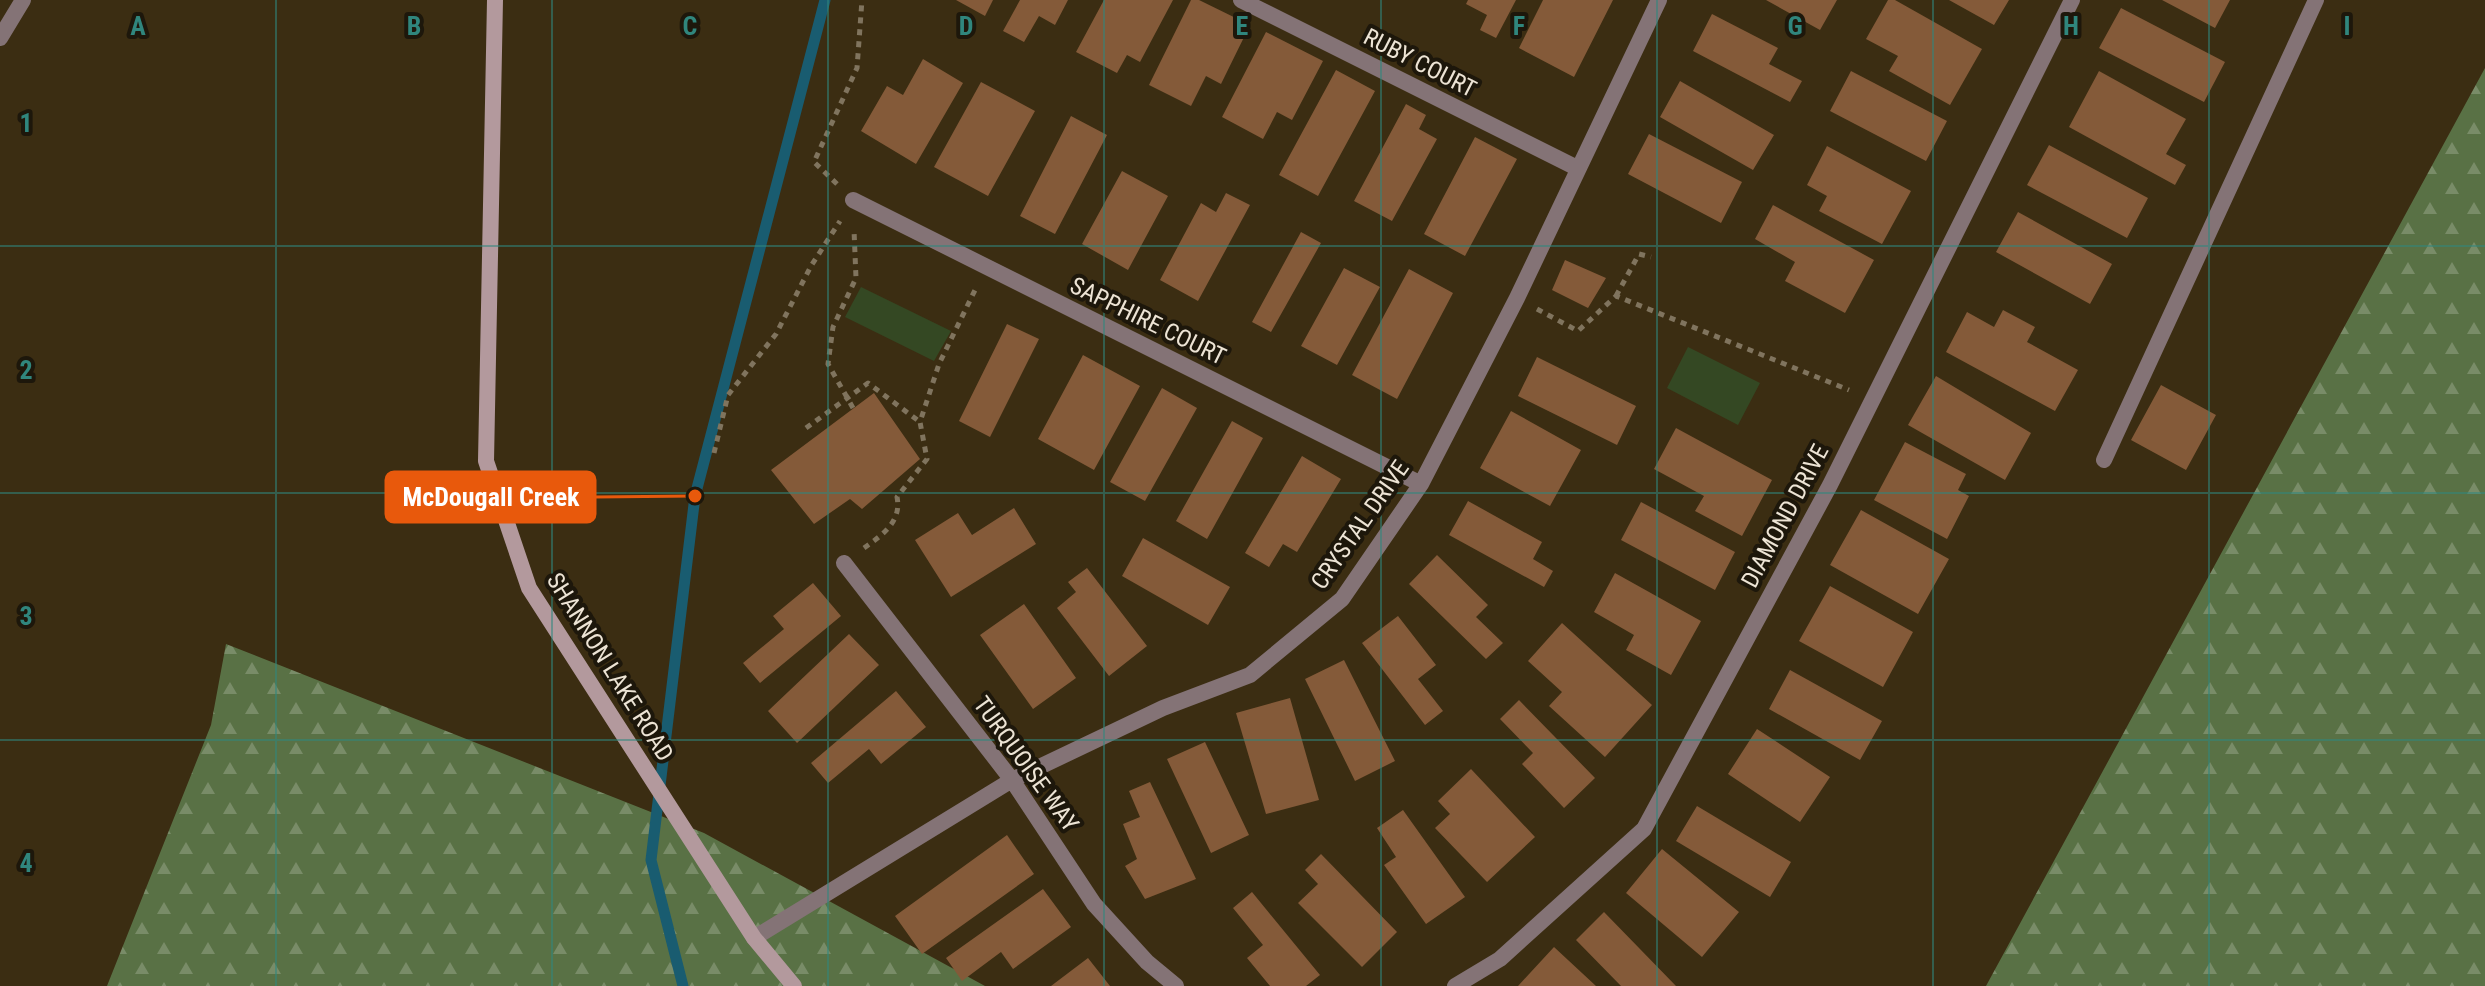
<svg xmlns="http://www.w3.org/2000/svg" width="2485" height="986" viewBox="0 0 2485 986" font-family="'Roboto Condensed',sans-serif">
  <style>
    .forest { fill: url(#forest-firs) }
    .pitch { fill: #344823 }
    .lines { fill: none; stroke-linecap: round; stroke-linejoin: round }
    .stream { stroke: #195c70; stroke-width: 11 }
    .building { fill: #845a39 }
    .path { stroke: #80745e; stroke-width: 5; stroke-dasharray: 6 6; stroke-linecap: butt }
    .service { stroke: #847376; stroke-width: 16 }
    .minor { stroke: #847376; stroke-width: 16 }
    .secondary { stroke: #b3999d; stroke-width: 16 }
    .grid { fill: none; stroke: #30867d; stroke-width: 2; stroke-opacity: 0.55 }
    .labels { text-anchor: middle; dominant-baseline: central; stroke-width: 8; stroke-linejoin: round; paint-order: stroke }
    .street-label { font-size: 24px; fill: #ede4d5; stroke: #1d170b }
    .grid-label { font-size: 26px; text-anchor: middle; font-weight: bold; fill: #30867d; stroke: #1d170b; stroke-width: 8; stroke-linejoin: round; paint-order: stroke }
    .leader { fill: none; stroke: #e8590c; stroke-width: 3 }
    .callout-dot { fill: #e8590c; stroke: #1d170b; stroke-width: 3 }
    .callout { fill: #e8590c; stroke: #e8590c; stroke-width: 3 }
    .callout-label { font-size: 26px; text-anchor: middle; font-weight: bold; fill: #fff }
  </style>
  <defs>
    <pattern id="forest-firs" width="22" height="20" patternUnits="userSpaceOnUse" patternTransform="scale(2)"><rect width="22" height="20" fill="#597145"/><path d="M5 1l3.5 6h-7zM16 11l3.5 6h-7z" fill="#798c68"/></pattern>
  </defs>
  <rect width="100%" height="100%" fill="#3b2d12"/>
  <path class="forest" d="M 2485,68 L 2485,986 L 1986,986 Z
    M 226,644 L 704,833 L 985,986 L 107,986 L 211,725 Z"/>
  <path class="pitch" d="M 861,287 L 951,331 L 934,361 L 845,317 Z
    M 1688,347 L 1760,383 L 1738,425 L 1667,388 Z"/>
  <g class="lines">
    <path class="stream" d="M 683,986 L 651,860 L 695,496 L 825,0"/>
  </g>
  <path class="building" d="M 956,0 L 993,0 L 985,16 Z
    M 1020,0 L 1068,0 L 1055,25 L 1039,16 L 1024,42 L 1003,31 Z
    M 1104,0 L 1173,0 L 1140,62 L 1127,55 L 1117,73 L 1076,52 Z
    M 1191,0 L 1199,0 L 1250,25 L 1221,84 L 1206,76 L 1191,106 L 1149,85 Z
    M 1468,0 L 1516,0 L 1496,38 L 1480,30 L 1487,15 L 1466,4 Z
    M 1543,0 L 1613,0 L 1574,77 L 1519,48 Z
    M 1766,0 L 1837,0 L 1820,30 Z
    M 1888,0 L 1895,0 L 1982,49 L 1950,105 L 1889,71 L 1898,56 L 1866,39 Z
    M 1949,0 L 2009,0 L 1994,25 Z
    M 2162,0 L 2230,0 L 2215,28 Z
    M 2121,8 L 2225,62 L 2204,102 L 2099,48 Z
    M 1712,14 L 1778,48 L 1769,64 L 1802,81 L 1790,102 L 1693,51 Z
    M 1266,32 L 1323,61 L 1292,120 L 1277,112 L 1263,139 L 1222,117 Z
    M 923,59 L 963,83 L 916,164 L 861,131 L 887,86 L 903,95 Z
    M 1336,70 L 1375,91 L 1318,196 L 1279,175 Z
    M 1851,71 L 1947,121 L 1926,161 L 1830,111 Z
    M 2099,71 L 2186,119 L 2166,154 L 2186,165 L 2175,185 L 2069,127 Z
    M 1680,81 L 1774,135 L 1753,170 L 1660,117 Z
    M 981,82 L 1035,111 L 988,196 L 934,167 Z
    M 1406,104 L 1426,115 L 1419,129 L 1437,139 L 1392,221 L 1354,201 Z
    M 1071,116 L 1107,135 L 1055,234 L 1020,216 Z
    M 1649,134 L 1742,182 L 1721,223 L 1628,174 Z
    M 1475,137 L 1517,159 L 1465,256 L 1424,234 Z
    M 2049,145 L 2148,198 L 2127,238 L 2027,185 Z
    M 1827,146 L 1911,191 L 1882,244 L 1819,211 L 1827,196 L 1807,185 Z
    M 1122,171 L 1168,196 L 1128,270 L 1082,244 Z
    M 1226,193 L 1250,205 L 1198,301 L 1160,280 L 1201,203 L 1216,212 Z
    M 1773,205 L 1874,260 L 1845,313 L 1785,281 L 1795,262 L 1755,239 Z
    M 2018,212 L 2112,264 L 2090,304 L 1996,252 Z
    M 1301,232 L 1321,243 L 1271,332 L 1252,322 Z
    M 1565,260 L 1606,278 L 1588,308 L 1552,290 Z
    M 1344,268 L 1380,287 L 1337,365 L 1301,346 Z
    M 1409,269 L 1453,293 L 1397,399 L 1352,375 Z
    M 2003,310 L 2035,327 L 2027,342 L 2078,370 L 2055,411 L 1946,352 L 1967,312 L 1994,327 Z
    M 1007,324 L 1039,339 L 990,437 L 959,421 Z
    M 1083,355 L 1140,386 L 1094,470 L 1038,439 Z
    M 1537,357 L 1636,406 L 1617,445 L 1518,396 Z
    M 1936,376 L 2031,433 L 2005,480 L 1908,425 Z
    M 2161,385 L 2216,415 L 2186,470 L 2131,440 Z
    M 1162,388 L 1197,408 L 1145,501 L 1110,482 Z
    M 874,393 L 920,459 L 862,509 L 850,499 L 814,524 L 771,470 Z
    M 1511,411 L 1581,450 L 1550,506 L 1480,468 Z
    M 1232,421 L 1263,438 L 1207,539 L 1176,521 Z
    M 1676,428 L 1772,480 L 1742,536 L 1695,511 L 1704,496 L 1654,469 Z
    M 1905,442 L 1966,474 L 1958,490 L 1969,496 L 1947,539 L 1874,500 Z
    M 1302,456 L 1341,479 L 1297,552 L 1283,544 L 1269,567 L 1245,553 Z
    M 1468,501 L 1542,542 L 1533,559 L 1553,571 L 1544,587 L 1449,535 Z
    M 1641,502 L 1735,552 L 1715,590 L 1621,540 Z
    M 1014,508 L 1036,544 L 951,597 L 915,540 L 958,513 L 972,535 Z
    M 1861,510 L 1949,559 L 1918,614 L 1830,565 Z
    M 1143,538 L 1230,587 L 1208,625 L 1122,576 Z
    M 1437,555 L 1488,605 L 1476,617 L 1503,643 L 1486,659 L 1409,584 Z
    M 1087,568 L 1147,646 L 1109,676 L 1057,608 L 1076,592 L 1068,582 Z
    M 1615,573 L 1701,621 L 1671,675 L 1626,650 L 1634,635 L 1594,612 Z
    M 813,583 L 841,616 L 760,683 L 743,663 L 784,629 L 773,616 Z
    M 1830,586 L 1913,632 L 1883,687 L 1799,641 Z
    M 1024,604 L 1076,678 L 1033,709 L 980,635 Z
    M 1398,616 L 1436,665 L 1418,679 L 1443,711 L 1425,725 L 1362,643 Z
    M 1562,623 L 1652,705 L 1605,757 L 1549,706 L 1562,692 L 1528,661 Z
    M 849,634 L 879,665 L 797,743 L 768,711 Z
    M 1344,660 L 1395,761 L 1355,781 L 1305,679 Z
    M 1790,670 L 1882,721 L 1860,760 L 1769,709 Z
    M 896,691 L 926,727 L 881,764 L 869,749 L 828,783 L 811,763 Z
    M 1290,698 L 1319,800 L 1266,814 L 1236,713 Z
    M 1519,700 L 1595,778 L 1564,808 L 1522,764 L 1533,753 L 1500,719 Z
    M 1757,729 L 1830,777 L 1800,822 L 1728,774 Z
    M 1205,742 L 1249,835 L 1211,853 L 1167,759 Z
    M 1471,769 L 1535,837 L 1487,882 L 1435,828 L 1450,814 L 1438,801 Z
    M 1150,782 L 1196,879 L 1145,899 L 1125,866 L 1137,859 L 1123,824 L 1140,817 L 1129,791 Z
    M 1697,806 L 1791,862 L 1770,897 L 1676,841 Z
    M 1403,810 L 1465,897 L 1426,924 L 1384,865 L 1396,857 L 1377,828 Z
    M 1007,835 L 1034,874 L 922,954 L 895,916 Z
    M 1662,849 L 1739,912 L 1702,957 L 1626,893 Z
    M 1321,854 L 1397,932 L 1362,967 L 1298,903 L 1318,884 L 1305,870 Z
    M 1043,889 L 1071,927 L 1013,969 L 1001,952 L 962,981 L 946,958 Z
    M 1252,892 L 1320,975 L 1306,986 L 1270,986 L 1247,958 L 1263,945 L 1233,908 Z
    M 1604,912 L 1676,986 L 1621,986 L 1576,940 Z
    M 1554,947 L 1596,986 L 1518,986 Z
    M 1088,958 L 1110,986 L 1051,986 Z"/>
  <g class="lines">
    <path class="path" d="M 837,184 L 814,162 L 857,68 L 862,0
      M 1616,296 L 1639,254 L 1651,257
      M 1537,309 L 1578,331 L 1616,296 L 1849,390
      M 853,408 L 828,364 L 833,327 L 856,278 L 854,230
      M 806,428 L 868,383 L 920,422
      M 714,453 L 728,395 L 776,334 L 811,266 L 840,221
      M 864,548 C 882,535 902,522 897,497 L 927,459 L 920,422 L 939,364 L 976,288"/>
    <path class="service" d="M 1241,0 L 1577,168
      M 853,200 L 1421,484
      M 2104,460 L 2316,0
      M 844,563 L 1012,780 L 1094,904 L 1147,962 L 1176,986
      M 754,938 L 1012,780 L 1163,708 L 1250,675 L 1342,599 L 1421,484 L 1517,298 L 1659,0
      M 1455,986 L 1500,959 L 1644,829 L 1830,485 L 2072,0"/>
    <path class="minor" d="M 0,38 L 23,0"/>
    <path class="secondary" d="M 495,0 L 486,461 L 529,588 L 754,938 L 794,986"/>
  </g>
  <path class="grid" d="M 276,0 L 276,986M 552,0 L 552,986M 828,0 L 828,986M 1104,0 L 1104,986M 1381,0 L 1381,986M 1657,0 L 1657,986M 1933,0 L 1933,986M 2209,0 L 2209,986M 0,246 L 2485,246M 0,493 L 2485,493M 0,740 L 2485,740"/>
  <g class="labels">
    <g class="street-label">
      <text transform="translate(1420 63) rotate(27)">RUBY COURT</text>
      <text transform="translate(1148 321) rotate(26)">SAPPHIRE COURT</text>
      <text transform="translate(1785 516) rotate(-62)">DIAMOND DRIVE</text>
      <text transform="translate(1360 525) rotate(-55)">CRYSTAL DRIVE</text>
      <text transform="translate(610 667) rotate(58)">SHANNON LAKE ROAD</text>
      <text transform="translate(1026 764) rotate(54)">TURQUOISE WAY</text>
    </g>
  </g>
  <g class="grid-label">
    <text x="138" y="35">A</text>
    <text x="414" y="35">B</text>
    <text x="690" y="35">C</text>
    <text x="966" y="35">D</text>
    <text x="1242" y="35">E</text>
    <text x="1519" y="35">F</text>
    <text x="1795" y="35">G</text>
    <text x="2071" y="35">H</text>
    <text x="2347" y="35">I</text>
    <text x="26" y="132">1</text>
    <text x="26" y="379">2</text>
    <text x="26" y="625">3</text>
    <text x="26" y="872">4</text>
  </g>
  <path class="leader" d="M695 496L595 497"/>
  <circle class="callout-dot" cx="695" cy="496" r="8"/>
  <rect class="callout" x="386" y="472" width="209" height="50" rx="8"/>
  <g class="callout-label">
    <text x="491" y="506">McDougall Creek</text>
  </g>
</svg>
